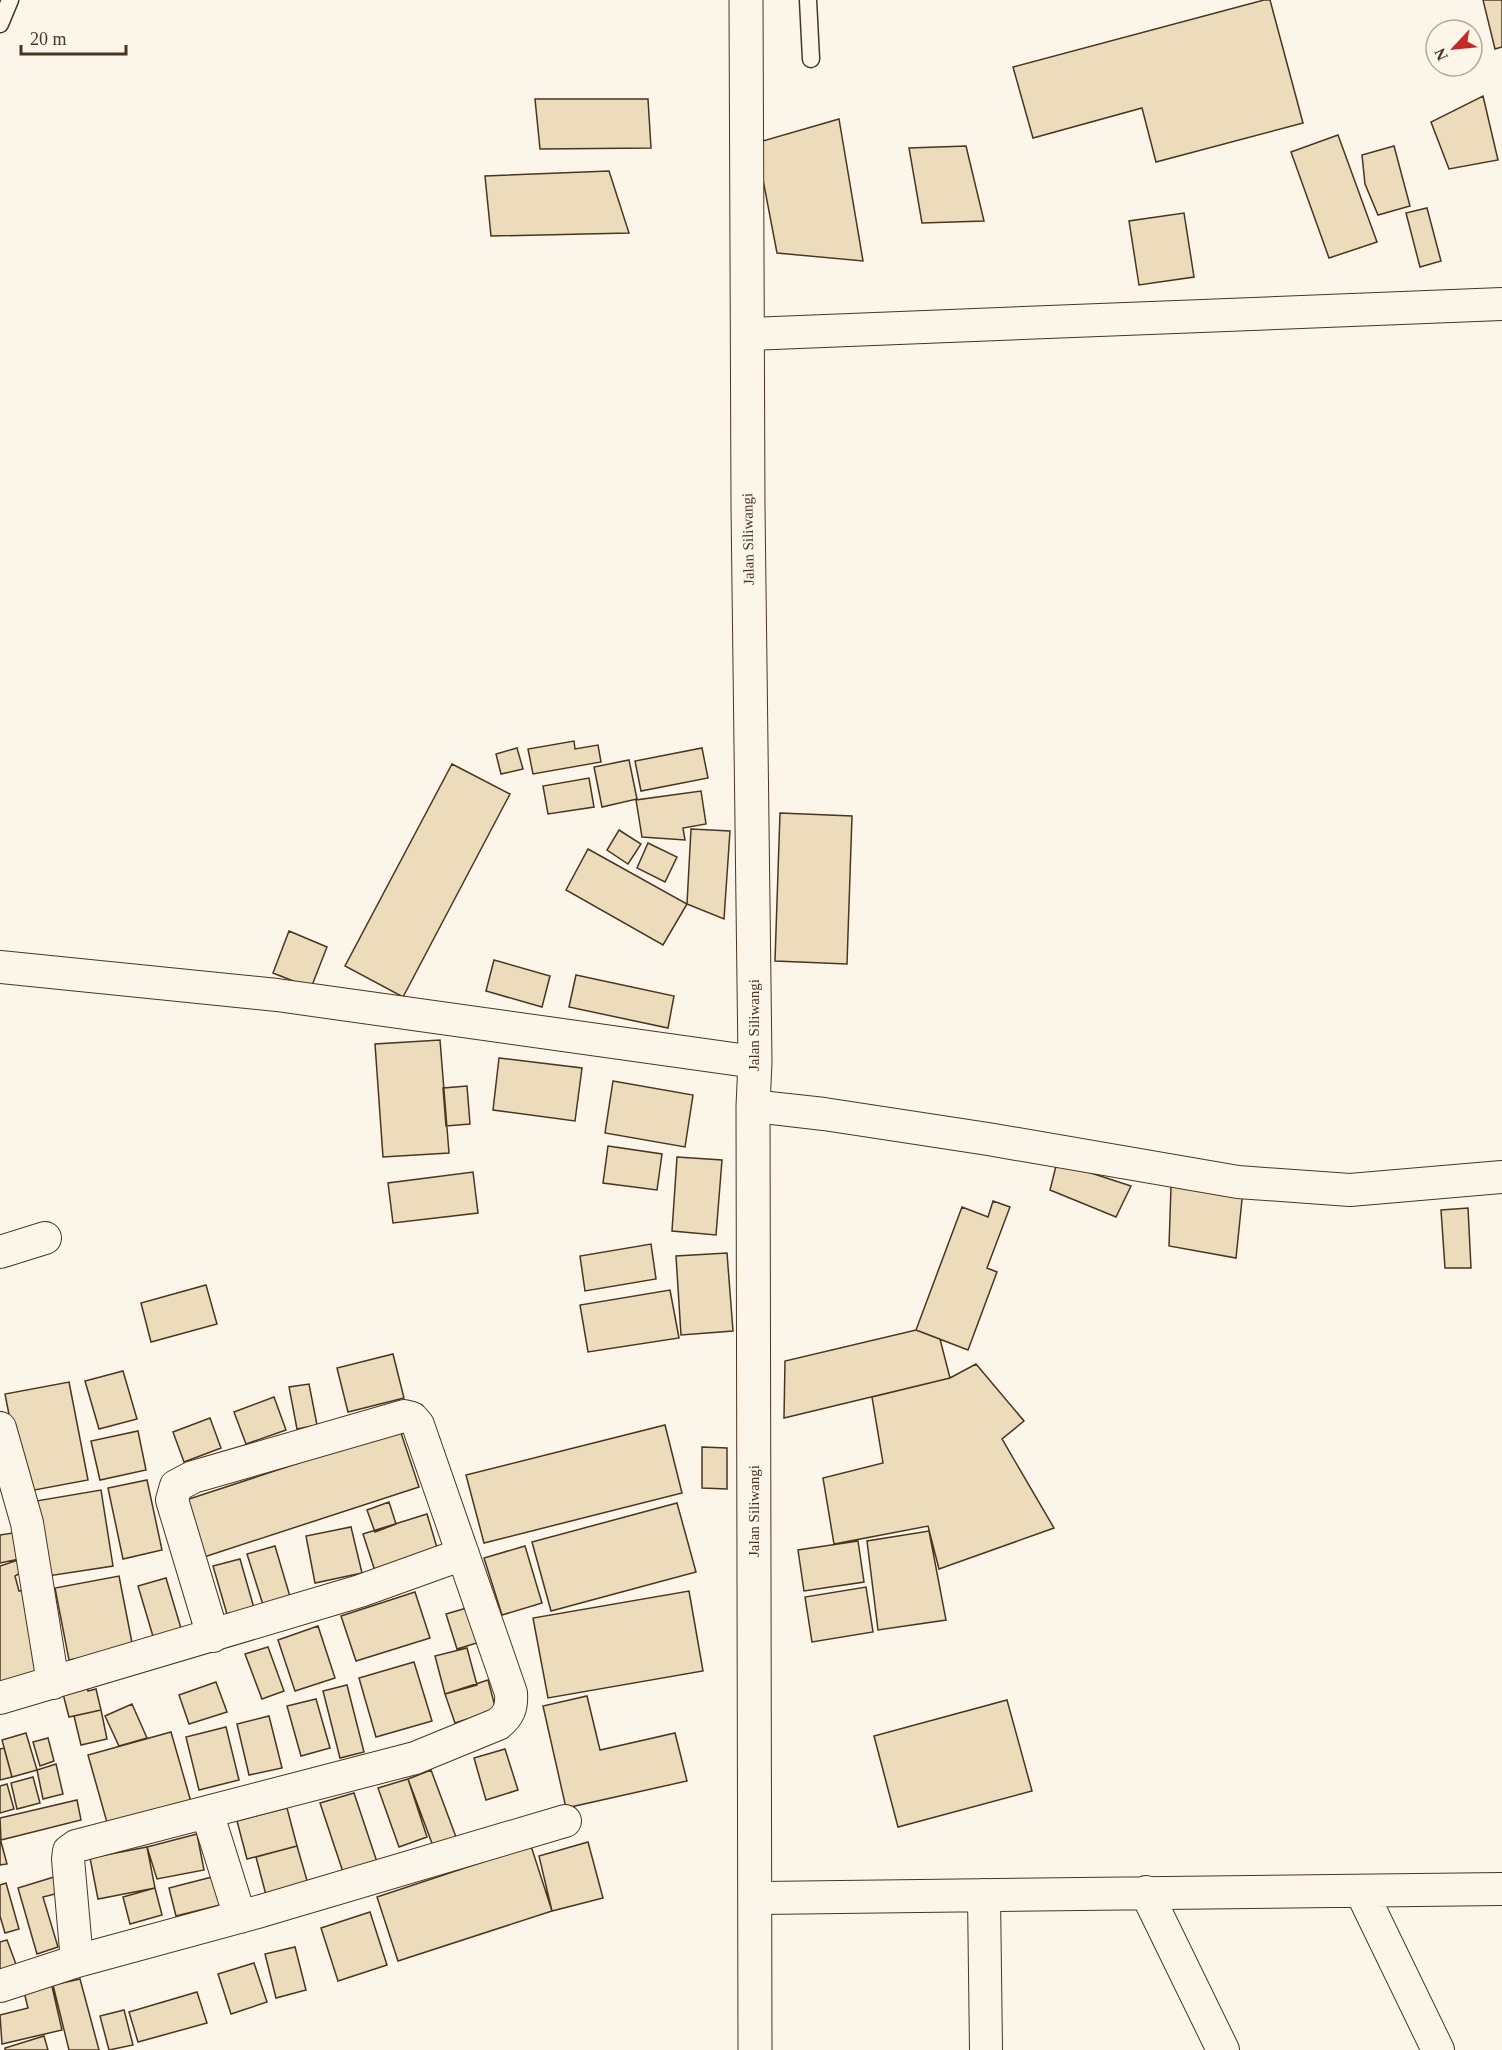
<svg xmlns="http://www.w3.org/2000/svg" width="1502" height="2050" viewBox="0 0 1502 2050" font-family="Georgia,serif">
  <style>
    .building { fill: #ecdcbc; stroke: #4a3520; stroke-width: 1.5 }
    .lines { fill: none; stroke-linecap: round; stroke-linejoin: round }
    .service-casing { stroke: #4a3520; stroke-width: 19 }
    .minor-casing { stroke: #4a3520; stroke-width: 34 }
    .primary-casing { stroke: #4a3520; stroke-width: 35 }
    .service { stroke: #fbf6e9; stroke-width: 16 }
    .minor { stroke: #fbf6e9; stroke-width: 32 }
    .primary { stroke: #fbf6e9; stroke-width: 33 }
    .labels { text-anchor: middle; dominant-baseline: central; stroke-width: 4.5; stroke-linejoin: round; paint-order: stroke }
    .street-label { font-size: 15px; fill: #4a3520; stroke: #fbf6e9 }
  </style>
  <rect width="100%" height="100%" fill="#fbf6e9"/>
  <path class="building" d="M 1264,0 L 1270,0 L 1303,123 L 1156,162 L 1142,108 L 1033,138 L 1013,67 Z
    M 1483,0 L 1502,0 L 1502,47 L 1495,49 Z
    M 1483,96 L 1498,160 L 1449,169 L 1431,122 Z
    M 535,99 L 648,99 L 651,148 L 540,149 Z
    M 839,119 L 863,261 L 777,253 L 756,143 Z
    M 1338,135 L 1377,242 L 1329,258 L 1291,152 Z
    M 966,146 L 984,221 L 922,223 L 909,148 Z
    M 1394,146 L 1410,206 L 1378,215 L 1365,184 L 1362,155 Z
    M 609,171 L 629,233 L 491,236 L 485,176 Z
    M 1427,208 L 1441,261 L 1420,267 L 1406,213 Z
    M 1184,213 L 1194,277 L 1139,285 L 1129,221 Z
    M 574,741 L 575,749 L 598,745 L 601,762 L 533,774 L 528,749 Z
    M 517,748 L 523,769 L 501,774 L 496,754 Z
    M 702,748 L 708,778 L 641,791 L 635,761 Z
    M 629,760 L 637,799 L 602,807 L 594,767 Z
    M 452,764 L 510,794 L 403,997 L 345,966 Z
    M 589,778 L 594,807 L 548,814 L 543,786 Z
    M 701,791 L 706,824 L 683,828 L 685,840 L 642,837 L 636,800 Z
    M 780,813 L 852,816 L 847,964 L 775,961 Z
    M 691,829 L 730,831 L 724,919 L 687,904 Z
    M 619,830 L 641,844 L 628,864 L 607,850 Z
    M 648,843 L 677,857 L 665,882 L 637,868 Z
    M 588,849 L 687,904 L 663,945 L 566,890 Z
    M 289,931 L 327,947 L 311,988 L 273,973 Z
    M 494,960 L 550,976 L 542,1007 L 486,991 Z
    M 576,975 L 674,996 L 668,1028 L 569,1007 Z
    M 440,1040 L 449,1153 L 383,1157 L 375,1044 Z
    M 499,1058 L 582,1068 L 575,1121 L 493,1110 Z
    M 613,1081 L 693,1095 L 685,1147 L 605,1133 Z
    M 467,1086 L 470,1124 L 446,1126 L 443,1088 Z
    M 608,1146 L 662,1154 L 657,1190 L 603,1183 Z
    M 677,1157 L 722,1160 L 716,1235 L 672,1231 Z
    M 1057,1162 L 1131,1186 L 1116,1217 L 1050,1190 Z
    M 473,1172 L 478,1213 L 393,1223 L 388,1183 Z
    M 1171,1187 L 1243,1190 L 1236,1258 L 1169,1246 Z
    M 993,1201 L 1010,1207 L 987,1268 L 997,1272 L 968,1350 L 916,1330 L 962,1207 L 988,1217 Z
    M 1468,1208 L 1471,1268 L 1445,1268 L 1441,1210 Z
    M 651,1244 L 656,1279 L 585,1291 L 580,1256 Z
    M 727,1253 L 733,1331 L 681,1335 L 676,1256 Z
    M 206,1285 L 217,1324 L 151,1342 L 141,1303 Z
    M 670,1290 L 679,1338 L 588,1352 L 580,1305 Z
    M 916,1330 L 940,1339 L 950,1378 L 784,1418 L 785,1361 Z
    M 393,1354 L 404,1398 L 348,1412 L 337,1368 Z
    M 976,1364 L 1024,1421 L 1002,1439 L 1054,1528 L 939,1569 L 928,1526 L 834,1544 L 823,1478 L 883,1463 L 872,1397 L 950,1378 Z
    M 123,1371 L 137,1419 L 99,1429 L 85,1381 Z
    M 69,1382 L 88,1480 L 24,1492 L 5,1394 Z
    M 309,1384 L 317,1425 L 297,1429 L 289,1387 Z
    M 274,1397 L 286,1430 L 246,1444 L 234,1412 Z
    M 210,1418 L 221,1448 L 184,1462 L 173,1432 Z
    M 665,1425 L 682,1493 L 484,1543 L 466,1475 Z
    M 400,1430 L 419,1487 L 204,1557 L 186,1500 Z
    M 138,1431 L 146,1470 L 100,1480 L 91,1441 Z
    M 702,1447 L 727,1448 L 727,1489 L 702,1488 Z
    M 147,1480 L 162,1550 L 123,1559 L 108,1488 Z
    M 101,1490 L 113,1566 L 48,1576 L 36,1501 Z
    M 389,1502 L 396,1524 L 375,1532 L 367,1510 Z
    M 677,1503 L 696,1572 L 551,1611 L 532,1542 Z
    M 427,1514 L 438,1551 L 375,1571 L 363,1534 Z
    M 351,1527 L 362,1573 L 315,1583 L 306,1536 Z
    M 929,1531 L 946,1620 L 878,1630 L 867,1541 Z
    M 19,1532 L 24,1558 L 0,1563 L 0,1535 Z
    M 858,1541 L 864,1582 L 804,1591 L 798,1550 Z
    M 275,1546 L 291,1600 L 264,1608 L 247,1554 Z
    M 525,1546 L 542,1603 L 502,1615 L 484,1558 Z
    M 24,1558 L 23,1571 L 15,1576 L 19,1591 L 31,1588 L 47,1675 L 0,1698 L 0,1566 Z
    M 240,1559 L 254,1608 L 227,1614 L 213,1566 Z
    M 119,1576 L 133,1648 L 69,1660 L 55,1588 Z
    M 166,1578 L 183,1635 L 155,1643 L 138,1586 Z
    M 866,1587 L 873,1632 L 812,1642 L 805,1597 Z
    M 689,1591 L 703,1671 L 548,1698 L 533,1618 Z
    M 415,1592 L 430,1638 L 356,1661 L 341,1616 Z
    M 470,1607 L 480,1642 L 457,1649 L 446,1614 Z
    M 318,1626 L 335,1678 L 295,1691 L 278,1640 Z
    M 268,1647 L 284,1691 L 262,1699 L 245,1654 Z
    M 467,1648 L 477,1685 L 445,1694 L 435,1656 Z
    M 414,1662 L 432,1721 L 376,1737 L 359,1678 Z
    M 488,1680 L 496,1710 L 455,1723 L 445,1694 Z
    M 216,1682 L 227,1712 L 189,1724 L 179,1695 Z
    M 87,1684 L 88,1691 L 96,1689 L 101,1710 L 69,1717 L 62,1690 Z
    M 347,1685 L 364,1752 L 340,1758 L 323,1691 Z
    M 587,1696 L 600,1750 L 675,1733 L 687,1781 L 566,1808 L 543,1706 Z
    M 316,1699 L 330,1748 L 301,1756 L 287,1706 Z
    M 1007,1700 L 1032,1791 L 898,1827 L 874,1736 Z
    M 132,1704 L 147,1738 L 119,1746 L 105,1716 Z
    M 101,1710 L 107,1739 L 81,1745 L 74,1716 Z
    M 269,1716 L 282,1768 L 249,1775 L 237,1724 Z
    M 226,1727 L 239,1780 L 199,1790 L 186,1737 Z
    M 171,1732 L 191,1802 L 108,1826 L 88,1755 Z
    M 26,1733 L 37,1770 L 12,1777 L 2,1740 Z
    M 48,1738 L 54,1761 L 40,1766 L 33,1742 Z
    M 4,1748 L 12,1777 L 0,1780 L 0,1749 Z
    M 505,1749 L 518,1790 L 486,1800 L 474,1758 Z
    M 56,1764 L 63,1794 L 43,1799 L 37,1770 Z
    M 431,1770 L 456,1837 L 433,1846 L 408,1779 Z
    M 33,1777 L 40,1803 L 17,1809 L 11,1783 Z
    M 408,1779 L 427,1837 L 399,1847 L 378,1788 Z
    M 7,1784 L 14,1809 L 0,1813 L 0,1786 Z
    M 354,1793 L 377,1862 L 343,1872 L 320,1803 Z
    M 77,1800 L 81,1820 L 1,1840 L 0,1818 Z
    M 287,1808 L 297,1846 L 247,1859 L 237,1821 Z
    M 197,1834 L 204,1870 L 157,1879 L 147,1847 Z
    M 0,1838 L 7,1864 L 0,1865 Z
    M 588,1842 L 603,1898 L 552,1911 L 539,1856 Z
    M 297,1846 L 308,1884 L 266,1895 L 256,1857 Z
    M 531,1846 L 552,1911 L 398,1961 L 377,1897 Z
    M 147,1847 L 155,1888 L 98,1899 L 90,1858 Z
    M 54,1877 L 59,1893 L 43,1897 L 58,1947 L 37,1954 L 18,1888 Z
    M 212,1877 L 220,1905 L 176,1916 L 169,1888 Z
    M 6,1883 L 19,1929 L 5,1933 L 0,1916 L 0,1885 Z
    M 155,1888 L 162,1915 L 130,1924 L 123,1897 Z
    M 370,1912 L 387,1965 L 338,1981 L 321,1928 Z
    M 7,1940 L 20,1975 L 0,1982 L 0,1942 Z
    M 295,1947 L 306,1990 L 276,1998 L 265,1954 Z
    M 254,1963 L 267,2002 L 231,2014 L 218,1974 Z
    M 80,1979 L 99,2050 L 69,2050 L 53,1985 Z
    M 51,1982 L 62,2030 L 2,2044 L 0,2015 L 28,2008 L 23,1988 Z
    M 197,1992 L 207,2023 L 138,2042 L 129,2012 Z
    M 124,2010 L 133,2045 L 109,2050 L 100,2016 Z
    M 44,2036 L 48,2050 L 5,2050 L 5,2048 Z"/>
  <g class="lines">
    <g class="service-casing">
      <path id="service" d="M 808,0 L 811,59
        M 0,24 L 10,0"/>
    </g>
    <g class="minor-casing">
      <path id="minor" d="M 747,334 L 1502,304
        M 0,967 L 277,995 L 755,1062
        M 753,1106 L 824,1114 L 988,1139 L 1238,1182 L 1350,1190 L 1502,1177
        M 0,1252 L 45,1238
        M 0,1428 L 27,1523 L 53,1683
        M 0,1698 L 360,1591 L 463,1554
        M 207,1812 L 240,1917
        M 1361,1891 L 1438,2050
        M 1146,1892 L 1223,2050
        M 984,1895 L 986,2050
        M 755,1898 L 1502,1889
        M 77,1961 L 68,1859 L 69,1851 L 76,1846 L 415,1758 L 498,1724 C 509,1715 512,1708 511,1693 L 418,1425 L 412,1418 L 404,1416 L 193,1477 L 176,1486 L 172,1500 L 213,1636
        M 0,1986 L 77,1961 L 261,1911 L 565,1821"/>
    </g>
    <g class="primary-casing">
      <path id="primary" d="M 746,0 L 748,507 L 755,1062 L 753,1106 L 755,2050"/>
    </g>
    <use href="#service" class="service"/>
    <use href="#minor" class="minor"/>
    <use href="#primary" class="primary"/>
  </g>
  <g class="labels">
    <g class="street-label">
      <text transform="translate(748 539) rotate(-91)">Jalan Siliwangi</text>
      <text transform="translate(754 1025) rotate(-90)">Jalan Siliwangi</text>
      <text transform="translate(754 1511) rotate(-90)">Jalan Siliwangi</text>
    </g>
  </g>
  <g transform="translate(1454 48) rotate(244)"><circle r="28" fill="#fbf6e9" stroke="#b4a999" stroke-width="1.5"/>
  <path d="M0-4.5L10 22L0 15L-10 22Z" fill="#c62828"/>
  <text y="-9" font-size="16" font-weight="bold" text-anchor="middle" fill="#4a3520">N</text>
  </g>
  <path d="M21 45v9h105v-9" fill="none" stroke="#4a3520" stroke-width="3"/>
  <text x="30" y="45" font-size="18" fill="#4a3520" stroke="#fbf6e9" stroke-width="4.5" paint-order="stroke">20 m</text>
</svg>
